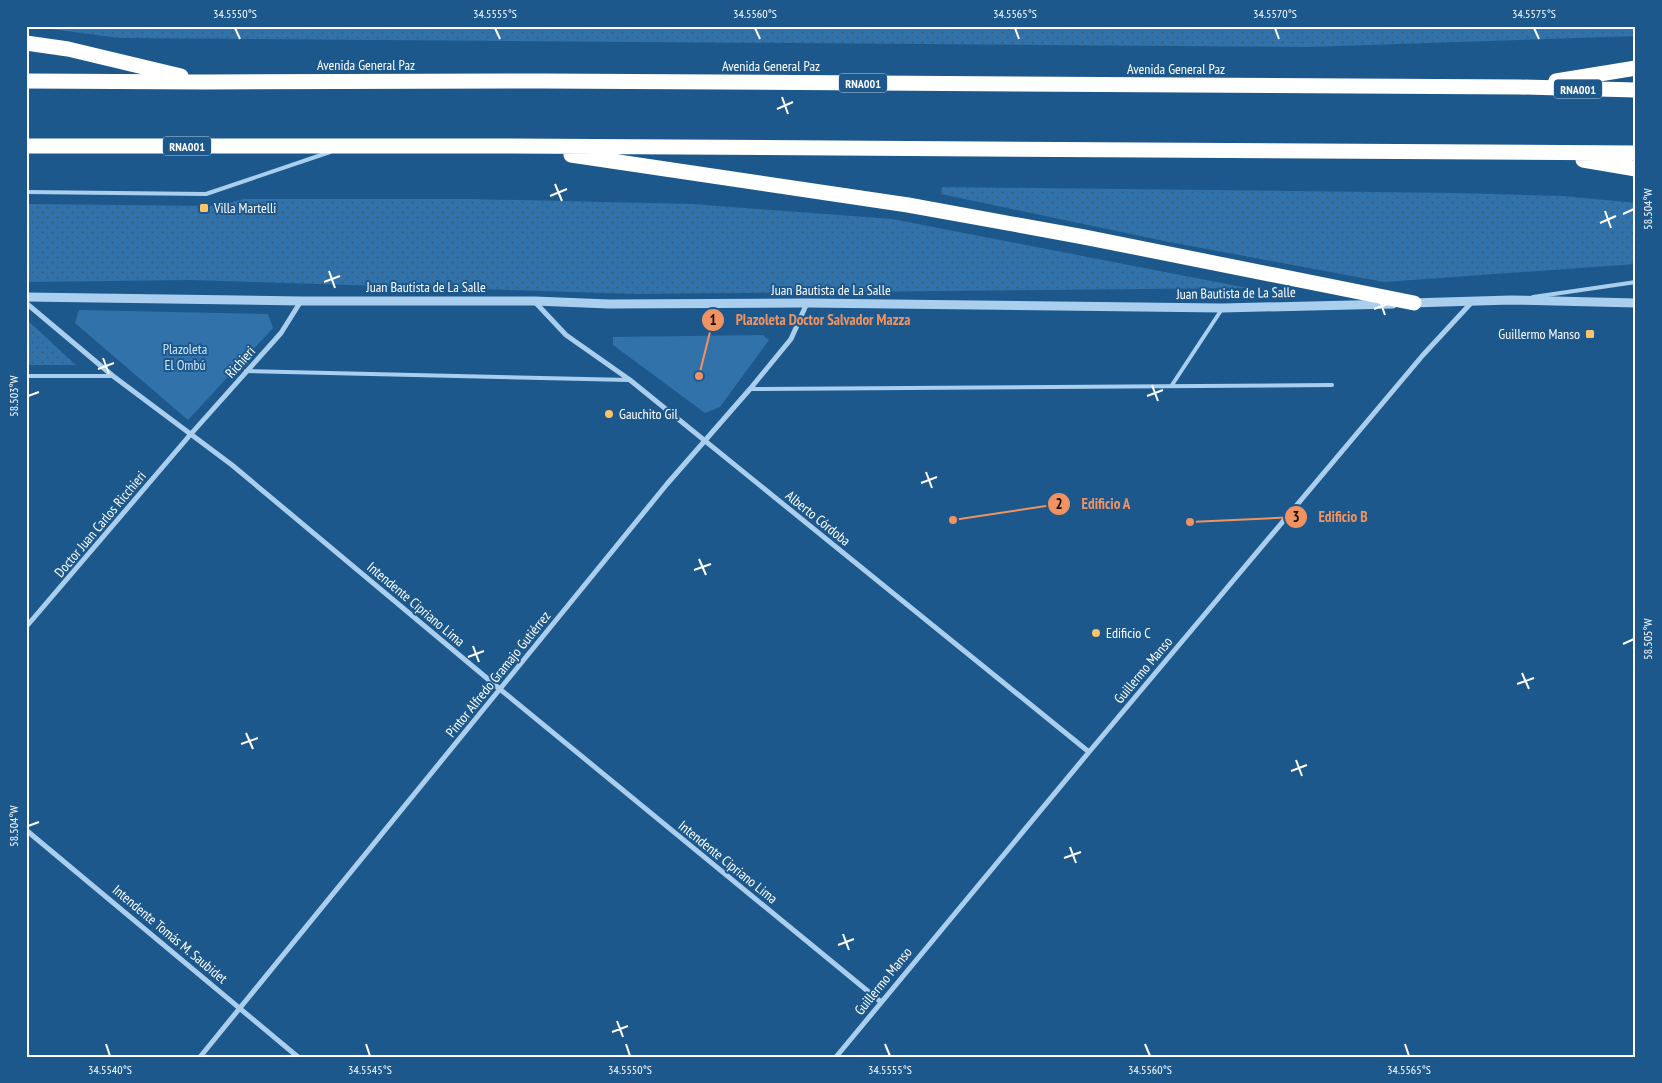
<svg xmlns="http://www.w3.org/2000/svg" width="1662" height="1083" viewBox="0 0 1662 1083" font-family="'PT Sans Narrow',sans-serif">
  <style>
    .grass { fill: url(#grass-dots) }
    .park { fill: #3172aa }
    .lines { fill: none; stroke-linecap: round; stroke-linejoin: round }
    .service { stroke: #aaceed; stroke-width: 4 }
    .minor { stroke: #aaceed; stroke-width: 5 }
    .tertiary { stroke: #aaceed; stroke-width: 9 }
    .motorway { stroke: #fff; stroke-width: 15 }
    .ticks { fill: none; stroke: #fff; stroke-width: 2 }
    .poi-dot { fill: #fcc469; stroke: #1d588d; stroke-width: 2 }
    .labels { text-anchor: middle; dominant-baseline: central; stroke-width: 4; stroke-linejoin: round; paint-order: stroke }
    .shield { fill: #1d588d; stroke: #bbcddd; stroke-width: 1 }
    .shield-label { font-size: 12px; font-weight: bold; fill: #fff }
    .street-label { font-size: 14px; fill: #fff; stroke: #1d588d }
    .poi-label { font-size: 14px; fill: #fff; stroke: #1d588d; text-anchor: start }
    .park-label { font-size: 14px; fill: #d0e6f9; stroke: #1d588d }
    .leader { fill: none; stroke: #f09361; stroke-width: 2 }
    .callout-dot { fill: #f09361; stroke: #1d588d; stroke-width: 2 }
    .mark-label { font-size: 15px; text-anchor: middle; font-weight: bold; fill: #111 }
    .callout-label { font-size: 15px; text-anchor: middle; font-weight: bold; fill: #f09361; stroke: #1d588d; stroke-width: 4; stroke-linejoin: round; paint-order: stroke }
    .neatline { fill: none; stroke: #fff; stroke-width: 2 }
    .ticks-label { font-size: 12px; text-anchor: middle; fill: #fff }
  </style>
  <defs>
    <pattern id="grass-dots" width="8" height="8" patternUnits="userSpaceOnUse" patternTransform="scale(1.25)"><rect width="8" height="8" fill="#3172aa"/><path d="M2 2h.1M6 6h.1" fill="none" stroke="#405d76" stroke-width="1.8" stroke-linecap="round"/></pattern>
  </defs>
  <rect width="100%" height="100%" fill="#1d588d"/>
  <path class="grass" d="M 28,26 L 1636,26 L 1636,36 L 1308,47 L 120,38 Z
    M 942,187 L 1454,193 L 1563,196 L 1636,203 L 1636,264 L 1384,282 L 1164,241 L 941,194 Z
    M 244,199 L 470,199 L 692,204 L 892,219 L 1247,288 L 637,294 L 191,280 L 26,282 L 26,204 L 217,206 Z
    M 26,319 L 76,365 L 26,365 Z"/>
  <path class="park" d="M 79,310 L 268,314 L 273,328 L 188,420 L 75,323 Z
    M 763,335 L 769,340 L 720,407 L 705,413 L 613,345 L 613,337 Z"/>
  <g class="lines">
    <path class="service" d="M 26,192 L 206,194 L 330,152
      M 1533,297 L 1636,282
      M 246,371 L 629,380
      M 26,376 L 113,376
      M 1172,385 L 1222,309
      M 750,389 L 1332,385"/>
    <path class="minor" d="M 535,302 L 566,335 L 630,380 L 1089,752
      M 26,303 L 113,376 L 232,465 L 501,690 L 881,1002
      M 26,627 L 190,435 L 281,333 L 301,301
      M 26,830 L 298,1057
      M 200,1057 L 667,484 L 750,389 L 791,339 L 807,303
      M 836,1057 L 1089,752 L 1423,355 L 1472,302"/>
    <path class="tertiary" d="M 26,297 L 301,301 L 535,301 L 609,304 L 807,303 L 1222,308 L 1393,304
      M 1411,303 L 1511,300 L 1636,303"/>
    <path class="motorway" d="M 26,43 L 68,49 L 181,76
      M 26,81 L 207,82 L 542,81 L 1520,87 L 1636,90
      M 1556,81 L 1636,68
      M 26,146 L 510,146 L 1636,153
      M 571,155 L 908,205 L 1084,237 L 1414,303
      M 1583,160 L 1636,169"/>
  </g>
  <path class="ticks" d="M 235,28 L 240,39M 495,28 L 500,39M 755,28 L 760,39M 1015,28 L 1019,39M 1275,28 L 1279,39M 1534,28 L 1539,39M 782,97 L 788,114M 777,109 L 793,102M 555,184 L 562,201M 550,196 L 567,189M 1605,211 L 1611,228M 1623,214 L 1634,209M 1600,223 L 1616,216M 329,271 L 335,288M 324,282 L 340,276M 1379,298 L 1385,315M 1374,309 L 1390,303M 103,358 L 109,374M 98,369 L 114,363M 1152,385 L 1158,401M 28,396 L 39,392M 1147,396 L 1163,390M 926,472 L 932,488M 921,483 L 937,477M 699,559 L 706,575M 694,570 L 711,564M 1623,644 L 1634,639M 473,646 L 479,662M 468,657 L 484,651M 1522,673 L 1529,689M 1517,684 L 1534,678M 246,733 L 253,749M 241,744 L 258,738M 1296,760 L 1302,776M 1291,771 L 1307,765M 28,826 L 39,822M 1070,847 L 1076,863M 1064,858 L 1081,852M 843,934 L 849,950M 838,945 L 854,939M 617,1021 L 623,1037M 612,1032 L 628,1026M 106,1044 L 110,1056M 366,1044 L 370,1056M 626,1044 L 630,1056M 885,1044 L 890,1056M 1145,1044 L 1150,1056M 1405,1044 L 1409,1056"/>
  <g class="poi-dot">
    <rect x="199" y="203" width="10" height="10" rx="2.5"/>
    <rect x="1585" y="329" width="10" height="10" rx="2.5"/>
    <circle cx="609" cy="414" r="5"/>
    <circle cx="1096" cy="633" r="5"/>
  </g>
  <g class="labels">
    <g class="shield">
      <rect x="839" y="73.5" width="48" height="19" rx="4"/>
      <rect x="1554" y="79.5" width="48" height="19" rx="4"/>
      <rect x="163" y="136.5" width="48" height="19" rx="4"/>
    </g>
    <g class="shield-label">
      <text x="863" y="83">RNA001</text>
      <text x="1578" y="89">RNA001</text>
      <text x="187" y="146">RNA001</text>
    </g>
    <g class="street-label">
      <text x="366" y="65">Avenida General Paz</text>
      <text x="771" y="66">Avenida General Paz</text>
      <text x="1176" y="69">Avenida General Paz</text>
      <text x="426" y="287">Juan Bautista de La Salle</text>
      <text x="831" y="290">Juan Bautista de La Salle</text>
      <text transform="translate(1236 293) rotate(-1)">Juan Bautista de La Salle</text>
      <text transform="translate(240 362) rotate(-48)">Richieri</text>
      <text transform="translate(818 518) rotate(39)">Alberto Córdoba</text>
      <text transform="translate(100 524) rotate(-50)">Doctor Juan Carlos Ricchieri</text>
      <text transform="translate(416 604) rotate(40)">Intendente Cipriano Lima</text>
      <text transform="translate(1143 670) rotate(-50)">Guillermo Manso</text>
      <text transform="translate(498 674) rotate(-51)">Pintor Alfredo Gramajo Gutiérrez</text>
      <text transform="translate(728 862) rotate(39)">Intendente Cipriano Lima</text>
      <text transform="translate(170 934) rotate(40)">Intendente Tomás M. Saubidet</text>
      <text transform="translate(883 981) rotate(-51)">Guillermo Manso</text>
    </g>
    <g class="poi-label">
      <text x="214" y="208">Villa Martelli</text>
      <text x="1580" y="334" text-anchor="end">Guillermo Manso</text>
      <text x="619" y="414">Gauchito Gil</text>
      <text x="1106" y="633">Edificio C</text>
    </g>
    <g class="park-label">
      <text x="185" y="349">Plazoleta<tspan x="185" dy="16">El Ombú</tspan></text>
    </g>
  </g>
  <path class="leader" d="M699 376L713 320M953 520L1059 504M1190 522L1296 517"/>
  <g class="callout-dot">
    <circle cx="699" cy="376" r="5"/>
    <circle cx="953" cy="520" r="5"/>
    <circle cx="1190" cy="522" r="5"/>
    <circle cx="713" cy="320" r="12"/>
    <circle cx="1059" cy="504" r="12"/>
    <circle cx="1296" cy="517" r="12"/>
  </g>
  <g class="mark-label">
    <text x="713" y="325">1</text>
    <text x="1059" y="509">2</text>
    <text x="1296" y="522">3</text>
  </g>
  <g class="callout-label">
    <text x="823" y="325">Plazoleta Doctor Salvador Mazza</text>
    <text x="1106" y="509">Edificio A</text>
    <text x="1343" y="522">Edificio B</text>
  </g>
  <rect width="1662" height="1083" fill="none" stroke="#1d588d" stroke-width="55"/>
  <rect x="28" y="28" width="1606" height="1028" class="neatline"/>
  <g class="ticks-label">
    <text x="235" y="18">34.5550°S</text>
    <text x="495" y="18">34.5555°S</text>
    <text x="755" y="18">34.5560°S</text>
    <text x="1015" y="18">34.5565°S</text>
    <text x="1275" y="18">34.5570°S</text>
    <text x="1534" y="18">34.5575°S</text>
    <text transform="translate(1648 209) rotate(-90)" y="4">58.504°W</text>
    <text transform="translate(14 396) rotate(-90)" y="4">58.503°W</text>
    <text transform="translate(1648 639) rotate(-90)" y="4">58.505°W</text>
    <text transform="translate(14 826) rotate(-90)" y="4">58.504°W</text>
    <text x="110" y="1074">34.5540°S</text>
    <text x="370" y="1074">34.5545°S</text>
    <text x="630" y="1074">34.5550°S</text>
    <text x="890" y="1074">34.5555°S</text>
    <text x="1150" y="1074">34.5560°S</text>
    <text x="1409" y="1074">34.5565°S</text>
  </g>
</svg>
